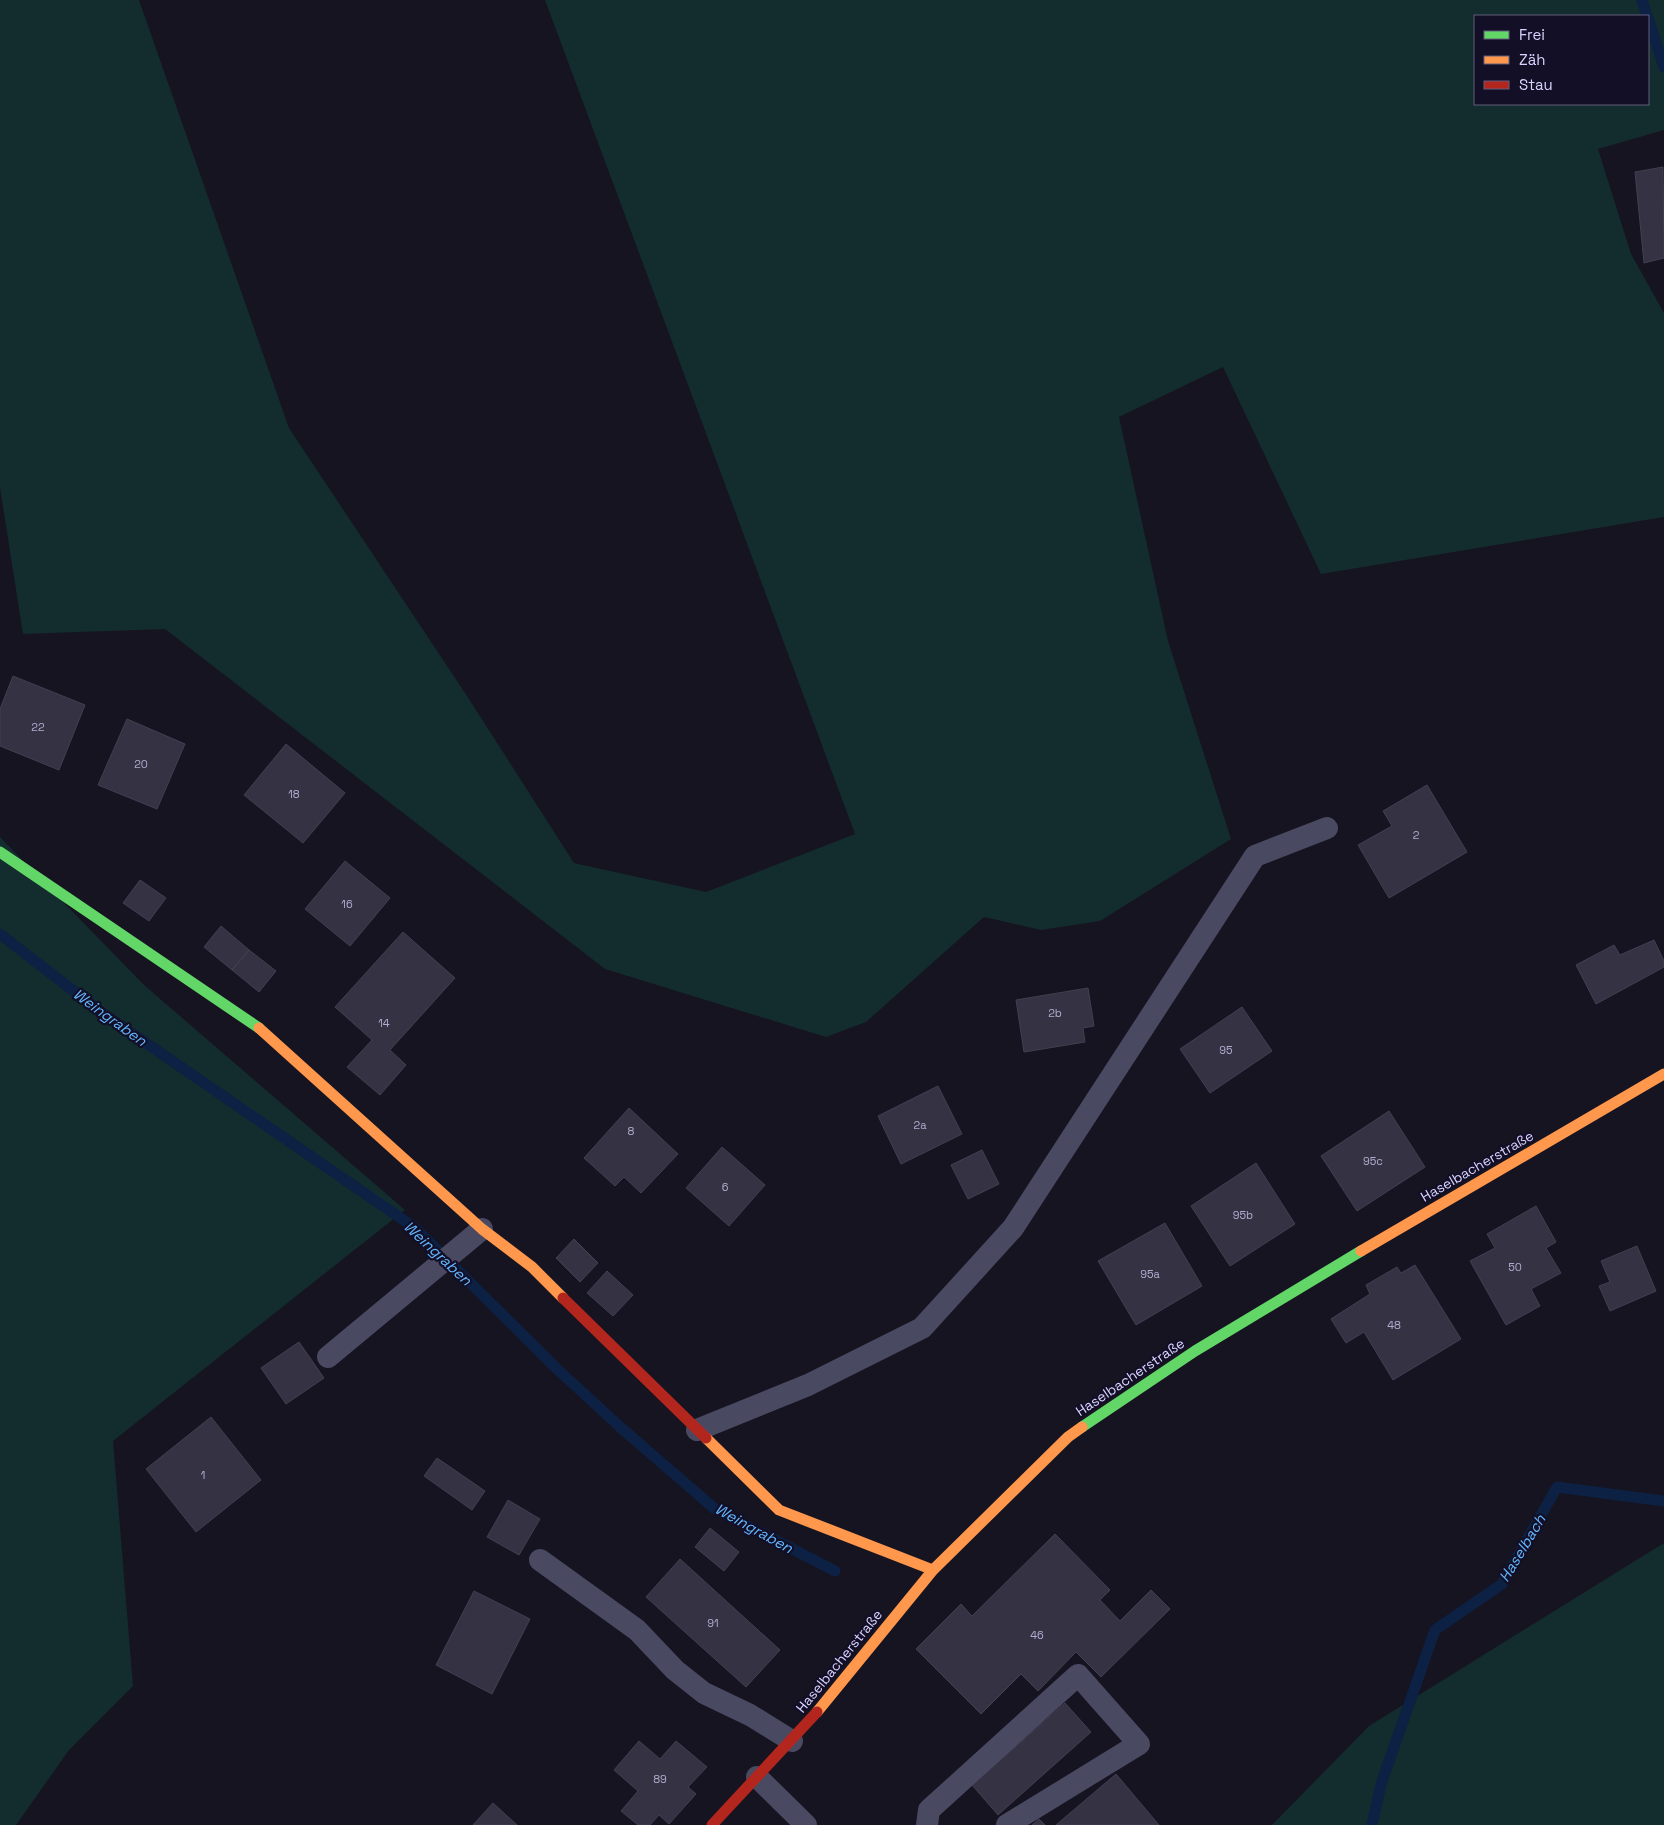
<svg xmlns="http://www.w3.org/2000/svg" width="1664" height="1825" viewBox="0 0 1664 1825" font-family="'Space Grotesk',sans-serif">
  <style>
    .green { fill: #132c2d; fill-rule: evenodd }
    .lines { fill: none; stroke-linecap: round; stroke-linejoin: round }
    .stream { stroke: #0d2144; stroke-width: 11 }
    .building { fill: #343243; stroke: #433f54 }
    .lane { stroke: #4a4962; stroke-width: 22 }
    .fast { stroke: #63d668; stroke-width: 11 }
    .slow { stroke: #ff974d; stroke-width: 11 }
    .jam { stroke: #b3261e; stroke-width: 11 }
    .labels { text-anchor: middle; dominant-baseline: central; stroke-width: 4.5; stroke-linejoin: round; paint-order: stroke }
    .number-label { font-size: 11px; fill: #b0acd0 }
    .street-label { font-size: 14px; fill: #d9d4ff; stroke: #130f26 }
    .water-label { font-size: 15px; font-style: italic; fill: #62b6ff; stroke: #130f26 }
  </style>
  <rect width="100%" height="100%" fill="#161421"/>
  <path class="green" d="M 0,0 L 139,0 L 289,428 L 467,696 L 574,863 L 706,892 L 855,834 L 545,0 L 1664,0 L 1664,130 L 1598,149 L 1631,254 L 1664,313 L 1664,517 L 1321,574 L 1223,367 L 1119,417 L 1168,641 L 1231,839 L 1100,921 L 1041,930 L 984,917 L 866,1022 L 826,1037 L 605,969 L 165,629 L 23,634 L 0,488 ZM 1475,16 L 1648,16 L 1648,104 L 1475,104 Z
    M 0,837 L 144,985 L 405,1210 L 113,1441 L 133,1686 L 69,1750 L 16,1825 L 0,1825 Z
    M 1664,1543 L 1664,1825 L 1272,1825 L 1369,1726 Z"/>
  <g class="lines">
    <path class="stream" d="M 1642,0 L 1647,16
      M 1648,18 L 1664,67
      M 0,934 L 101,1012 L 415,1228 L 555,1367 L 619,1426 L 715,1509 L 835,1571
      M 1372,1825 L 1381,1784 L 1435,1630 L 1502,1584 L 1557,1487 L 1664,1501"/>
  </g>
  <path class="building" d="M 1663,167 L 1664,258 L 1644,263 L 1635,172 Z
    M 13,676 L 85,705 L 59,770 L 0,746 L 0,709 Z
    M 127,719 L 185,744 L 157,809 L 98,785 Z
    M 286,744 L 345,793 L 303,843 L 244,795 Z
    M 1427,785 L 1467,852 L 1389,898 L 1358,845 L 1392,826 L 1383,811 Z
    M 345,861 L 390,898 L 350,946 L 305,909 Z
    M 140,880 L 166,898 L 149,921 L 123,903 Z
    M 221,926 L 249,950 L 232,970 L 204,947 Z
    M 403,932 L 455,978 L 390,1050 L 406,1065 L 380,1095 L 347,1067 L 372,1040 L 335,1007 Z
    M 1654,940 L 1664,961 L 1664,967 L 1596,1004 L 1576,965 L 1614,945 L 1620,955 Z
    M 249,950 L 276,971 L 259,992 L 232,970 Z
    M 1088,988 L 1094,1026 L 1083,1028 L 1085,1042 L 1024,1052 L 1016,1000 Z
    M 1242,1007 L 1272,1051 L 1210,1093 L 1180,1049 Z
    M 938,1086 L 962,1134 L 901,1164 L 878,1116 Z
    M 629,1108 L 678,1154 L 641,1193 L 624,1177 L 615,1186 L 584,1158 Z
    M 1389,1111 L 1425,1167 L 1357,1211 L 1321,1156 Z
    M 722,1147 L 765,1185 L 729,1226 L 686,1188 Z
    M 982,1150 L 999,1184 L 968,1199 L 951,1165 Z
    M 1256,1163 L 1295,1224 L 1230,1266 L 1191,1206 Z
    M 1536,1206 L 1556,1242 L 1546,1248 L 1561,1273 L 1531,1289 L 1540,1306 L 1506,1325 L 1470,1261 L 1495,1248 L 1487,1234 Z
    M 1165,1223 L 1202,1286 L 1136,1325 L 1098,1261 Z
    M 574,1239 L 598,1263 L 580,1282 L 556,1258 Z
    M 1637,1246 L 1656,1291 L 1610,1311 L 1599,1286 L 1610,1282 L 1601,1261 Z
    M 1415,1265 L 1461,1339 L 1393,1380 L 1364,1332 L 1346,1343 L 1331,1319 L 1370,1294 L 1366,1285 L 1397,1267 L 1401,1273 Z
    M 607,1271 L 633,1295 L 613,1316 L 587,1293 Z
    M 299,1342 L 324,1378 L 286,1404 L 261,1368 Z
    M 211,1417 L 261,1480 L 196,1532 L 146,1469 Z
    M 437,1458 L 485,1491 L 472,1510 L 424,1476 Z
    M 508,1500 L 540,1519 L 519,1555 L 487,1537 Z
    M 710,1528 L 739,1552 L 724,1571 L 695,1547 Z
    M 1055,1534 L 1110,1590 L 1100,1600 L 1120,1621 L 1151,1590 L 1170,1609 L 1101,1677 L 1076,1652 L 1038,1691 L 1021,1674 L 981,1714 L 916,1649 L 961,1604 L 972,1616 Z
    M 680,1559 L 780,1650 L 746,1687 L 646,1597 Z
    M 474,1591 L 530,1619 L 492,1694 L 436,1665 Z
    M 1065,1703 L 1091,1732 L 998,1815 L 972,1785 Z
    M 639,1741 L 660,1759 L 676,1741 L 707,1767 L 688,1787 L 696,1794 L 669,1824 L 659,1815 L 650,1825 L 638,1825 L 621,1811 L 638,1791 L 614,1770 Z
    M 1116,1774 L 1159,1825 L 1056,1825 Z
    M 493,1803 L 517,1825 L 473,1825 Z
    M 1039,1819 L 1045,1825 L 1032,1825 Z"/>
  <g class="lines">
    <path class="lane" d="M 328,1357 L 482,1229
      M 697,1430 L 808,1385 L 922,1328 L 1013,1228 L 1255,856 L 1327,828
      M 540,1560 L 637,1630 L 675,1670 L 704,1693 L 750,1715 L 792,1741
      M 757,1777 L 806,1825
      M 927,1825 L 929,1810 L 1078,1675 L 1139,1744 L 1007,1825"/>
    <path class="fast" d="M 0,852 L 259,1028
      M 1082,1427 L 1195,1351 L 1361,1251"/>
    <path class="slow" d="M 259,1028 L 482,1229 L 532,1267 L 563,1298
      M 1361,1251 L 1664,1074
      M 706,1438 L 779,1510 L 933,1570
      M 817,1712 L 933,1570 L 1068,1437 L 1082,1427"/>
    <path class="jam" d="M 563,1298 L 706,1438
      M 712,1825 L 817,1712"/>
  </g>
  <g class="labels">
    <g class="number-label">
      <text x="38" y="727">22</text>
      <text x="141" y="764">20</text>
      <text x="294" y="794">18</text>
      <text x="1416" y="835">2</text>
      <text x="347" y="904">16</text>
      <text x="1055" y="1013">2b</text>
      <text x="384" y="1023">14</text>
      <text x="1226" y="1050">95</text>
      <text x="920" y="1125">2a</text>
      <text x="631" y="1131">8</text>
      <text x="1373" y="1161">95c</text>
      <text x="725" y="1187">6</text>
      <text x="1243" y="1215">95b</text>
      <text x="1515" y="1267">50</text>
      <text x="1150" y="1274">95a</text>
      <text x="1394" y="1325">48</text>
      <text x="203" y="1475">1</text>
      <text x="713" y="1623">91</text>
      <text x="1037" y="1635">46</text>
      <text x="660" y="1779">89</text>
    </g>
    <g class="street-label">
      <text transform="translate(1477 1166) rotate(-30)">Haselbacherstraße</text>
      <text transform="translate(1130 1377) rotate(-34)">Haselbacherstraße</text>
      <text transform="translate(839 1661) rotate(-51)">Haselbacherstraße</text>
    </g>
    <g class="water-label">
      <text transform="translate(110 1017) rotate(36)">Weingraben</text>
      <text transform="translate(438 1253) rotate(43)">Weingraben</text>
      <text transform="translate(754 1528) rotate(29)">Weingraben</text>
      <text transform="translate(1522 1548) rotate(-59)">Haselbach</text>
    </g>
  </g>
  <rect x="1474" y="15" width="175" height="90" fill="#130f26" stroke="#625e7d"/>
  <rect x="1484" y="31" width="25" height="8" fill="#63d668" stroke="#625e7d"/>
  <text x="1519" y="40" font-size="15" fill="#d9d4ff">Frei</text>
  <rect x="1484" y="56" width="25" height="8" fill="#ff974d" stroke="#625e7d"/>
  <text x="1519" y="65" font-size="15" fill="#d9d4ff">Zäh</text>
  <rect x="1484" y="81" width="25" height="8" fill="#b3261e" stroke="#625e7d"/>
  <text x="1519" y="90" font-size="15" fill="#d9d4ff">Stau</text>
</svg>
